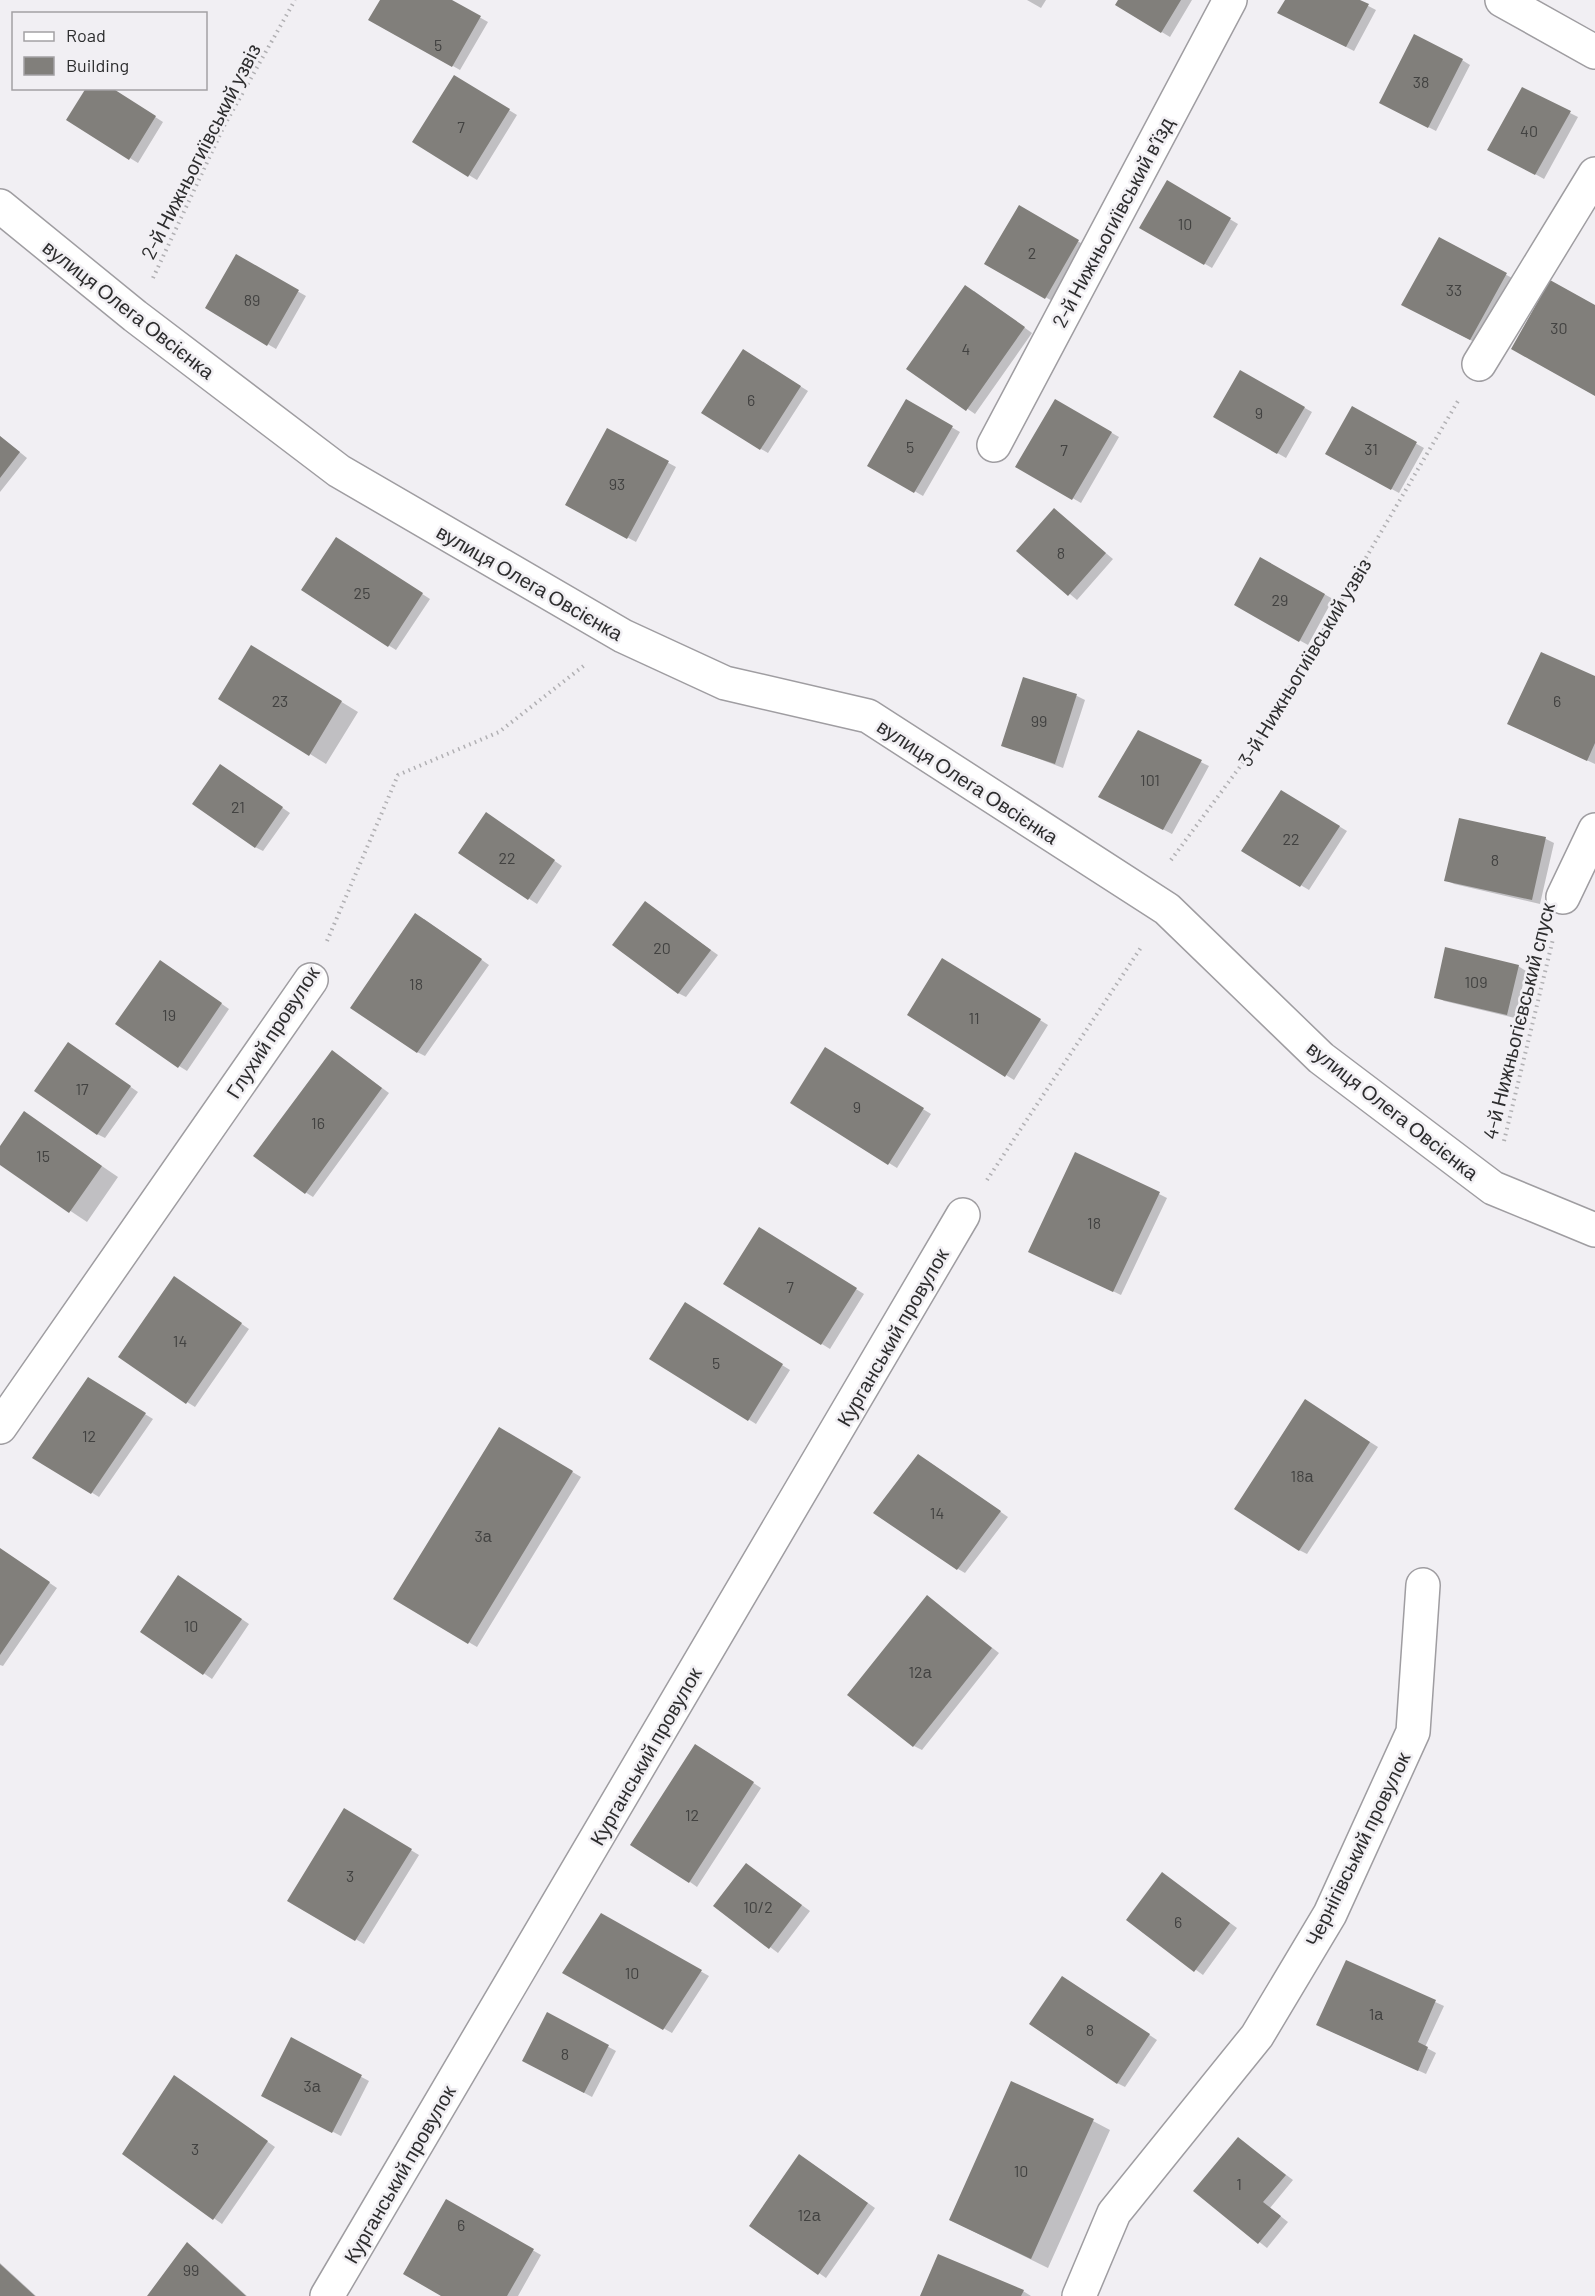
<svg xmlns="http://www.w3.org/2000/svg" width="1595" height="2296" viewBox="0 0 1595 2296" font-family="Barlow,sans-serif">
  <style>
    .shadow { fill: #0003 }
    .building { fill: #817f7b }
    .lines { fill: none; stroke-linecap: round; stroke-linejoin: round }
    .street-casing { stroke: #9f9da1; stroke-width: 36 }
    .path { stroke: #b1b0b3; stroke-width: 4; stroke-dasharray: 1.5 4.5; stroke-linecap: butt }
    .street { stroke: #fff; stroke-width: 33 }
    .labels { text-anchor: middle; dominant-baseline: central; stroke-width: 5; stroke-linejoin: round; paint-order: stroke }
    .number-label { font-size: 16px; fill: #424241 }
    .street-label { font-size: 20px; fill: #2d2d2e; stroke: #f1eff3 }
  </style>
  <rect width="100%" height="100%" fill="#f1eff3"/>
  <path class="shadow" d="M 382,0 L 449,0 L 488,22 L 460,70 L 371,20 Z
    M 1027,0 L 1046,0 L 1041,8 Z
    M 1120,0 L 1192,0 L 1170,37 L 1117,5 Z
    M 1287,0 L 1357,0 L 1376,10 L 1354,51 L 1287,17 Z
    M 1462,60 L 1470,65 L 1436,131 L 1389,107 Z
    M 454,77 L 517,115 L 477,180 L 414,142 Z
    M 110,88 L 163,122 L 138,163 L 68,120 Z
    M 1522,89 L 1578,117 L 1544,179 L 1489,149 Z
    M 1168,182 L 1238,224 L 1212,268 L 1141,227 Z
    M 1019,207 L 1086,246 L 1054,302 L 986,263 Z
    M 1439,239 L 1514,279 L 1478,344 L 1411,309 Z
    M 237,257 L 306,296 L 276,349 L 207,308 Z
    M 974,291 L 1032,333 L 975,414 L 908,368 Z
    M 751,355 L 808,391 L 768,453 L 761,449 Z
    M 1241,372 L 1312,412 L 1286,458 L 1215,417 Z
    M 906,401 L 960,432 L 923,496 L 869,465 Z
    M 1056,401 L 1119,437 L 1081,503 L 1017,466 Z
    M 1352,408 L 1424,448 L 1399,493 L 1327,454 Z
    M 608,430 L 676,467 L 636,542 L 567,505 Z
    M 0,436 L 27,458 L 0,492 Z
    M 1054,510 L 1113,559 L 1077,600 L 1019,551 Z
    M 344,543 L 430,599 L 396,650 L 388,645 Z
    M 1261,559 L 1333,599 L 1308,645 L 1236,605 Z
    M 268,657 L 358,712 L 326,764 L 310,754 Z
    M 1024,678 L 1077,696 L 1085,700 L 1063,768 L 1003,745 Z
    M 1595,678 L 1595,764 L 1517,728 Z
    M 1138,732 L 1209,766 L 1172,834 L 1108,801 Z
    M 229,771 L 290,813 L 263,851 L 255,847 Z
    M 1282,792 L 1347,831 L 1309,890 L 1243,851 Z
    M 494,819 L 562,866 L 537,904 L 460,853 Z
    M 1460,819 L 1546,839 L 1554,843 L 1540,904 L 1454,884 L 1446,880 Z
    M 652,908 L 718,955 L 686,997 L 678,993 Z
    M 424,919 L 489,965 L 425,1056 L 417,1052 Z
    M 943,960 L 1048,1025 L 1014,1080 L 909,1015 Z
    M 168,966 L 229,1009 L 187,1071 L 179,1066 Z
    M 1518,966 L 1526,971 L 1515,1018 L 1444,1001 L 1436,997 Z
    M 76,1049 L 138,1092 L 105,1138 L 97,1134 Z
    M 826,1049 L 931,1114 L 897,1168 L 792,1103 Z
    M 340,1057 L 389,1093 L 313,1197 L 305,1192 Z
    M 24,1113 L 118,1177 L 87,1222 L 0,1164 L 0,1148 Z
    M 1159,1194 L 1167,1198 L 1121,1295 L 1038,1256 Z
    M 759,1229 L 864,1294 L 830,1349 L 725,1284 Z
    M 182,1283 L 249,1329 L 195,1407 L 187,1402 Z
    M 693,1309 L 790,1370 L 756,1424 L 651,1359 Z
    M 88,1379 L 153,1419 L 99,1497 L 34,1457 Z
    M 1313,1406 L 1378,1447 L 1307,1554 L 1299,1550 Z
    M 499,1429 L 581,1477 L 477,1647 L 395,1599 Z
    M 926,1460 L 1008,1517 L 965,1573 L 958,1569 Z
    M 0,1549 L 57,1588 L 3,1666 L 0,1665 Z
    M 187,1582 L 249,1624 L 212,1679 L 142,1631 Z
    M 927,1597 L 999,1653 L 922,1750 L 914,1746 Z
    M 704,1750 L 761,1788 L 697,1887 L 690,1882 Z
    M 345,1810 L 419,1855 L 364,1944 L 289,1900 Z
    M 747,1865 L 810,1911 L 778,1953 L 715,1906 Z
    M 1163,1874 L 1237,1928 L 1203,1975 L 1128,1920 Z
    M 601,1915 L 709,1976 L 672,2033 L 564,1973 Z
    M 1347,1962 L 1444,2006 L 1425,2047 L 1436,2053 L 1426,2074 L 1326,2029 Z
    M 1070,1982 L 1157,2040 L 1125,2087 L 1117,2083 Z
    M 548,2014 L 616,2051 L 592,2097 L 532,2065 Z
    M 292,2040 L 369,2081 L 341,2136 L 271,2100 Z
    M 182,2082 L 275,2147 L 222,2224 L 124,2154 Z
    M 1093,2121 L 1110,2130 L 1048,2268 L 950,2220 Z
    M 1238,2139 L 1293,2180 L 1270,2208 L 1288,2222 L 1267,2248 L 1195,2191 Z
    M 808,2161 L 875,2208 L 826,2278 L 819,2273 Z
    M 447,2201 L 541,2255 L 518,2296 L 444,2296 Z
    M 187,2244 L 195,2249 L 247,2296 L 149,2296 Z
    M 0,2263 L 36,2296 L 0,2296 Z
    M 1023,2291 L 1031,2296 L 921,2296 Z"/>
  <path class="building" d="M 380,0 L 452,0 L 481,16 L 452,67 L 368,20 Z
    M 1118,0 L 1181,0 L 1161,33 L 1115,5 Z
    M 1285,0 L 1360,0 L 1369,4 L 1346,47 L 1277,13 Z
    M 1414,34 L 1463,59 L 1428,128 L 1379,103 Z
    M 454,75 L 510,109 L 468,177 L 412,142 Z
    M 1522,87 L 1571,111 L 1535,175 L 1487,150 Z
    M 86,88 L 112,88 L 156,116 L 129,160 L 66,120 Z
    M 1167,180 L 1231,218 L 1204,265 L 1139,228 Z
    M 1019,205 L 1079,240 L 1045,299 L 984,264 Z
    M 1439,237 L 1507,273 L 1470,340 L 1401,305 Z
    M 236,254 L 299,290 L 267,346 L 205,308 Z
    M 1550,280 L 1595,305 L 1595,396 L 1511,349 Z
    M 965,285 L 1025,327 L 966,411 L 906,369 Z
    M 743,349 L 801,386 L 760,450 L 701,413 Z
    M 1240,370 L 1305,407 L 1277,454 L 1213,417 Z
    M 906,399 L 953,426 L 914,493 L 867,466 Z
    M 1055,399 L 1112,432 L 1072,500 L 1015,467 Z
    M 1352,406 L 1417,442 L 1391,490 L 1325,454 Z
    M 607,428 L 669,461 L 627,539 L 565,505 Z
    M 0,436 L 20,452 L 0,478 Z
    M 1054,508 L 1106,553 L 1068,596 L 1016,551 Z
    M 336,537 L 423,593 L 388,647 L 301,590 Z
    M 1260,557 L 1325,594 L 1299,642 L 1234,605 Z
    M 251,645 L 342,701 L 309,756 L 218,699 Z
    M 1541,652 L 1595,676 L 1595,743 L 1587,761 L 1507,724 Z
    M 1023,677 L 1077,694 L 1055,764 L 1001,746 Z
    M 1138,730 L 1202,760 L 1163,830 L 1098,797 Z
    M 220,764 L 283,807 L 255,848 L 192,804 Z
    M 1281,790 L 1340,826 L 1300,887 L 1241,851 Z
    M 486,812 L 555,860 L 528,900 L 458,853 Z
    M 1459,818 L 1546,837 L 1532,900 L 1444,881 Z
    M 645,901 L 711,950 L 678,994 L 612,945 Z
    M 415,913 L 482,959 L 417,1053 L 350,1008 Z
    M 1445,947 L 1519,965 L 1507,1015 L 1434,998 Z
    M 942,958 L 1041,1019 L 1005,1077 L 907,1015 Z
    M 160,960 L 222,1003 L 178,1068 L 115,1024 Z
    M 68,1042 L 131,1086 L 97,1135 L 34,1091 Z
    M 825,1047 L 924,1108 L 888,1165 L 790,1103 Z
    M 332,1050 L 382,1088 L 305,1194 L 253,1156 Z
    M 24,1111 L 102,1166 L 69,1213 L 0,1165 L 0,1146 Z
    M 1075,1152 L 1160,1192 L 1113,1292 L 1028,1252 Z
    M 759,1227 L 857,1288 L 821,1345 L 723,1284 Z
    M 174,1276 L 242,1323 L 186,1404 L 118,1357 Z
    M 685,1302 L 783,1364 L 748,1421 L 649,1359 Z
    M 88,1377 L 146,1413 L 91,1494 L 32,1458 Z
    M 1305,1399 L 1370,1442 L 1299,1551 L 1234,1509 Z
    M 499,1427 L 573,1471 L 468,1644 L 393,1599 Z
    M 918,1454 L 1001,1511 L 957,1570 L 873,1513 Z
    M 0,1548 L 50,1582 L 0,1655 Z
    M 178,1575 L 242,1619 L 203,1675 L 140,1632 Z
    M 927,1595 L 992,1648 L 913,1747 L 847,1695 Z
    M 695,1744 L 754,1782 L 689,1883 L 630,1845 Z
    M 344,1808 L 412,1849 L 355,1941 L 287,1901 Z
    M 746,1863 L 802,1905 L 769,1949 L 713,1906 Z
    M 1162,1872 L 1230,1923 L 1194,1972 L 1126,1920 Z
    M 601,1913 L 702,1970 L 663,2030 L 562,1973 Z
    M 1346,1960 L 1436,2000 L 1418,2042 L 1428,2047 L 1418,2071 L 1316,2025 Z
    M 1062,1976 L 1150,2034 L 1117,2084 L 1029,2024 Z
    M 547,2012 L 609,2045 L 584,2093 L 522,2061 Z
    M 291,2037 L 362,2075 L 332,2133 L 261,2096 Z
    M 174,2075 L 268,2141 L 213,2220 L 122,2154 Z
    M 1011,2081 L 1094,2119 L 1031,2259 L 949,2220 Z
    M 1238,2137 L 1286,2175 L 1263,2202 L 1281,2216 L 1258,2244 L 1193,2191 Z
    M 799,2154 L 868,2203 L 818,2275 L 749,2226 Z
    M 446,2199 L 534,2249 L 507,2296 L 441,2296 L 403,2274 Z
    M 187,2242 L 246,2296 L 147,2296 Z
    M 938,2254 L 1024,2290 L 1021,2296 L 920,2296 Z
    M 0,2264 L 35,2296 L 0,2296 Z"/>
  <g class="lines">
    <g class="street-casing">
      <path id="street" d="M 1502,0 L 1595,52
        M 0,206 L 135,316 L 339,471 L 623,636 L 725,683 L 868,716 L 1167,909 L 1321,1058 L 1493,1188 L 1595,1230
        M 1479,364 L 1595,174
        M 994,445 L 1230,0
        M 1563,897 L 1595,830
        M 0,1427 L 311,980
        M 327,2296 L 963,1215
        M 1079,2296 L 1114,2213 L 1257,2036 L 1330,1914 L 1413,1732 L 1423,1585"/>
    </g>
    <path class="path" d="M 153,278 L 224,126 L 295,0
      M 1171,860 L 1256,745 L 1458,401
      M 327,941 L 398,775 L 499,732 L 586,664
      M 1504,1141 L 1553,939
      M 987,1180 L 1142,946"/>
    <use href="#street" class="street"/>
  </g>
  <g class="labels">
    <g class="number-label">
      <text x="438" y="44">5</text>
      <text x="1421" y="81">38</text>
      <text x="461" y="126">7</text>
      <text x="1529" y="130">40</text>
      <text x="1185" y="223">10</text>
      <text x="1032" y="252">2</text>
      <text x="1454" y="289">33</text>
      <text x="252" y="299">89</text>
      <text x="1559" y="327">30</text>
      <text x="966" y="348">4</text>
      <text x="751" y="399">6</text>
      <text x="1259" y="412">9</text>
      <text x="910" y="446">5</text>
      <text x="1371" y="448">31</text>
      <text x="1064" y="449">7</text>
      <text x="617" y="483">93</text>
      <text x="1061" y="552">8</text>
      <text x="362" y="592">25</text>
      <text x="1280" y="599">29</text>
      <text x="280" y="700">23</text>
      <text x="1557" y="700">6</text>
      <text x="1039" y="720">99</text>
      <text x="1150" y="779">101</text>
      <text x="238" y="806">21</text>
      <text x="1291" y="838">22</text>
      <text x="507" y="857">22</text>
      <text x="1495" y="859">8</text>
      <text x="662" y="947">20</text>
      <text x="1476" y="981">109</text>
      <text x="416" y="983">18</text>
      <text x="169" y="1014">19</text>
      <text x="974" y="1017">11</text>
      <text x="82" y="1088">17</text>
      <text x="857" y="1106">9</text>
      <text x="318" y="1122">16</text>
      <text x="43" y="1155">15</text>
      <text x="1094" y="1222">18</text>
      <text x="790" y="1286">7</text>
      <text x="180" y="1340">14</text>
      <text x="716" y="1362">5</text>
      <text x="89" y="1435">12</text>
      <text x="1302" y="1475">18а</text>
      <text x="937" y="1512">14</text>
      <text x="483" y="1535">3а</text>
      <text x="191" y="1625">10</text>
      <text x="920" y="1671">12а</text>
      <text x="692" y="1814">12</text>
      <text x="350" y="1875">3</text>
      <text x="758" y="1906">10/2</text>
      <text x="1178" y="1921">6</text>
      <text x="632" y="1972">10</text>
      <text x="1376" y="2013">1а</text>
      <text x="1090" y="2029">8</text>
      <text x="565" y="2053">8</text>
      <text x="312" y="2085">3а</text>
      <text x="195" y="2148">3</text>
      <text x="1021" y="2170">10</text>
      <text x="1239" y="2183">1</text>
      <text x="809" y="2214">12а</text>
      <text x="461" y="2224">6</text>
      <text x="191" y="2269">99</text>
    </g>
    <g class="street-label">
      <text transform="translate(200 151) rotate(-63)">2-й Нижньогиївський узвіз</text>
      <text transform="translate(1112 222) rotate(-62)">2-й Нижньогиївський в’їзд</text>
      <text transform="translate(129 309) rotate(38)">вулиця Олега Овсієнка</text>
      <text transform="translate(530 582) rotate(30)">вулиця Олега Овсієнка</text>
      <text transform="translate(1304 662) rotate(-59)">3-й Нижньогиївський узвіз</text>
      <text transform="translate(968 781) rotate(33)">вулиця Олега Овсієнка</text>
      <text transform="translate(1518 1021) rotate(-76)">4-й Нижньогієвський спуск</text>
      <text transform="translate(272 1032) rotate(-57)">Глухий провулок</text>
      <text transform="translate(1393 1110) rotate(38)">вулиця Олега Овсієнка</text>
      <text transform="translate(892 1337) rotate(-60)">Курганський провулок</text>
      <text transform="translate(645 1756) rotate(-60)">Курганський провулок</text>
      <text transform="translate(1357 1849) rotate(-64)">Чернігівський провулок</text>
      <text transform="translate(399 2174) rotate(-60)">Курганський провулок</text>
    </g>
  </g>
  <rect x="12" y="12" width="195" height="78" fill="#f1eff3" stroke="#a3a1a4" stroke-width="1.5"/>
  <rect x="24" y="32" width="30" height="9" fill="#ffffff" stroke="#a3a1a4" stroke-width="1.5"/>
  <text x="66" y="42" font-size="18" fill="#2d2d2e">Road</text>
  <rect x="24" y="57" width="30" height="18" fill="#817f7b" stroke="#a3a1a4" stroke-width="1.5"/>
  <text x="66" y="72" font-size="18" fill="#2d2d2e">Building</text>
</svg>
